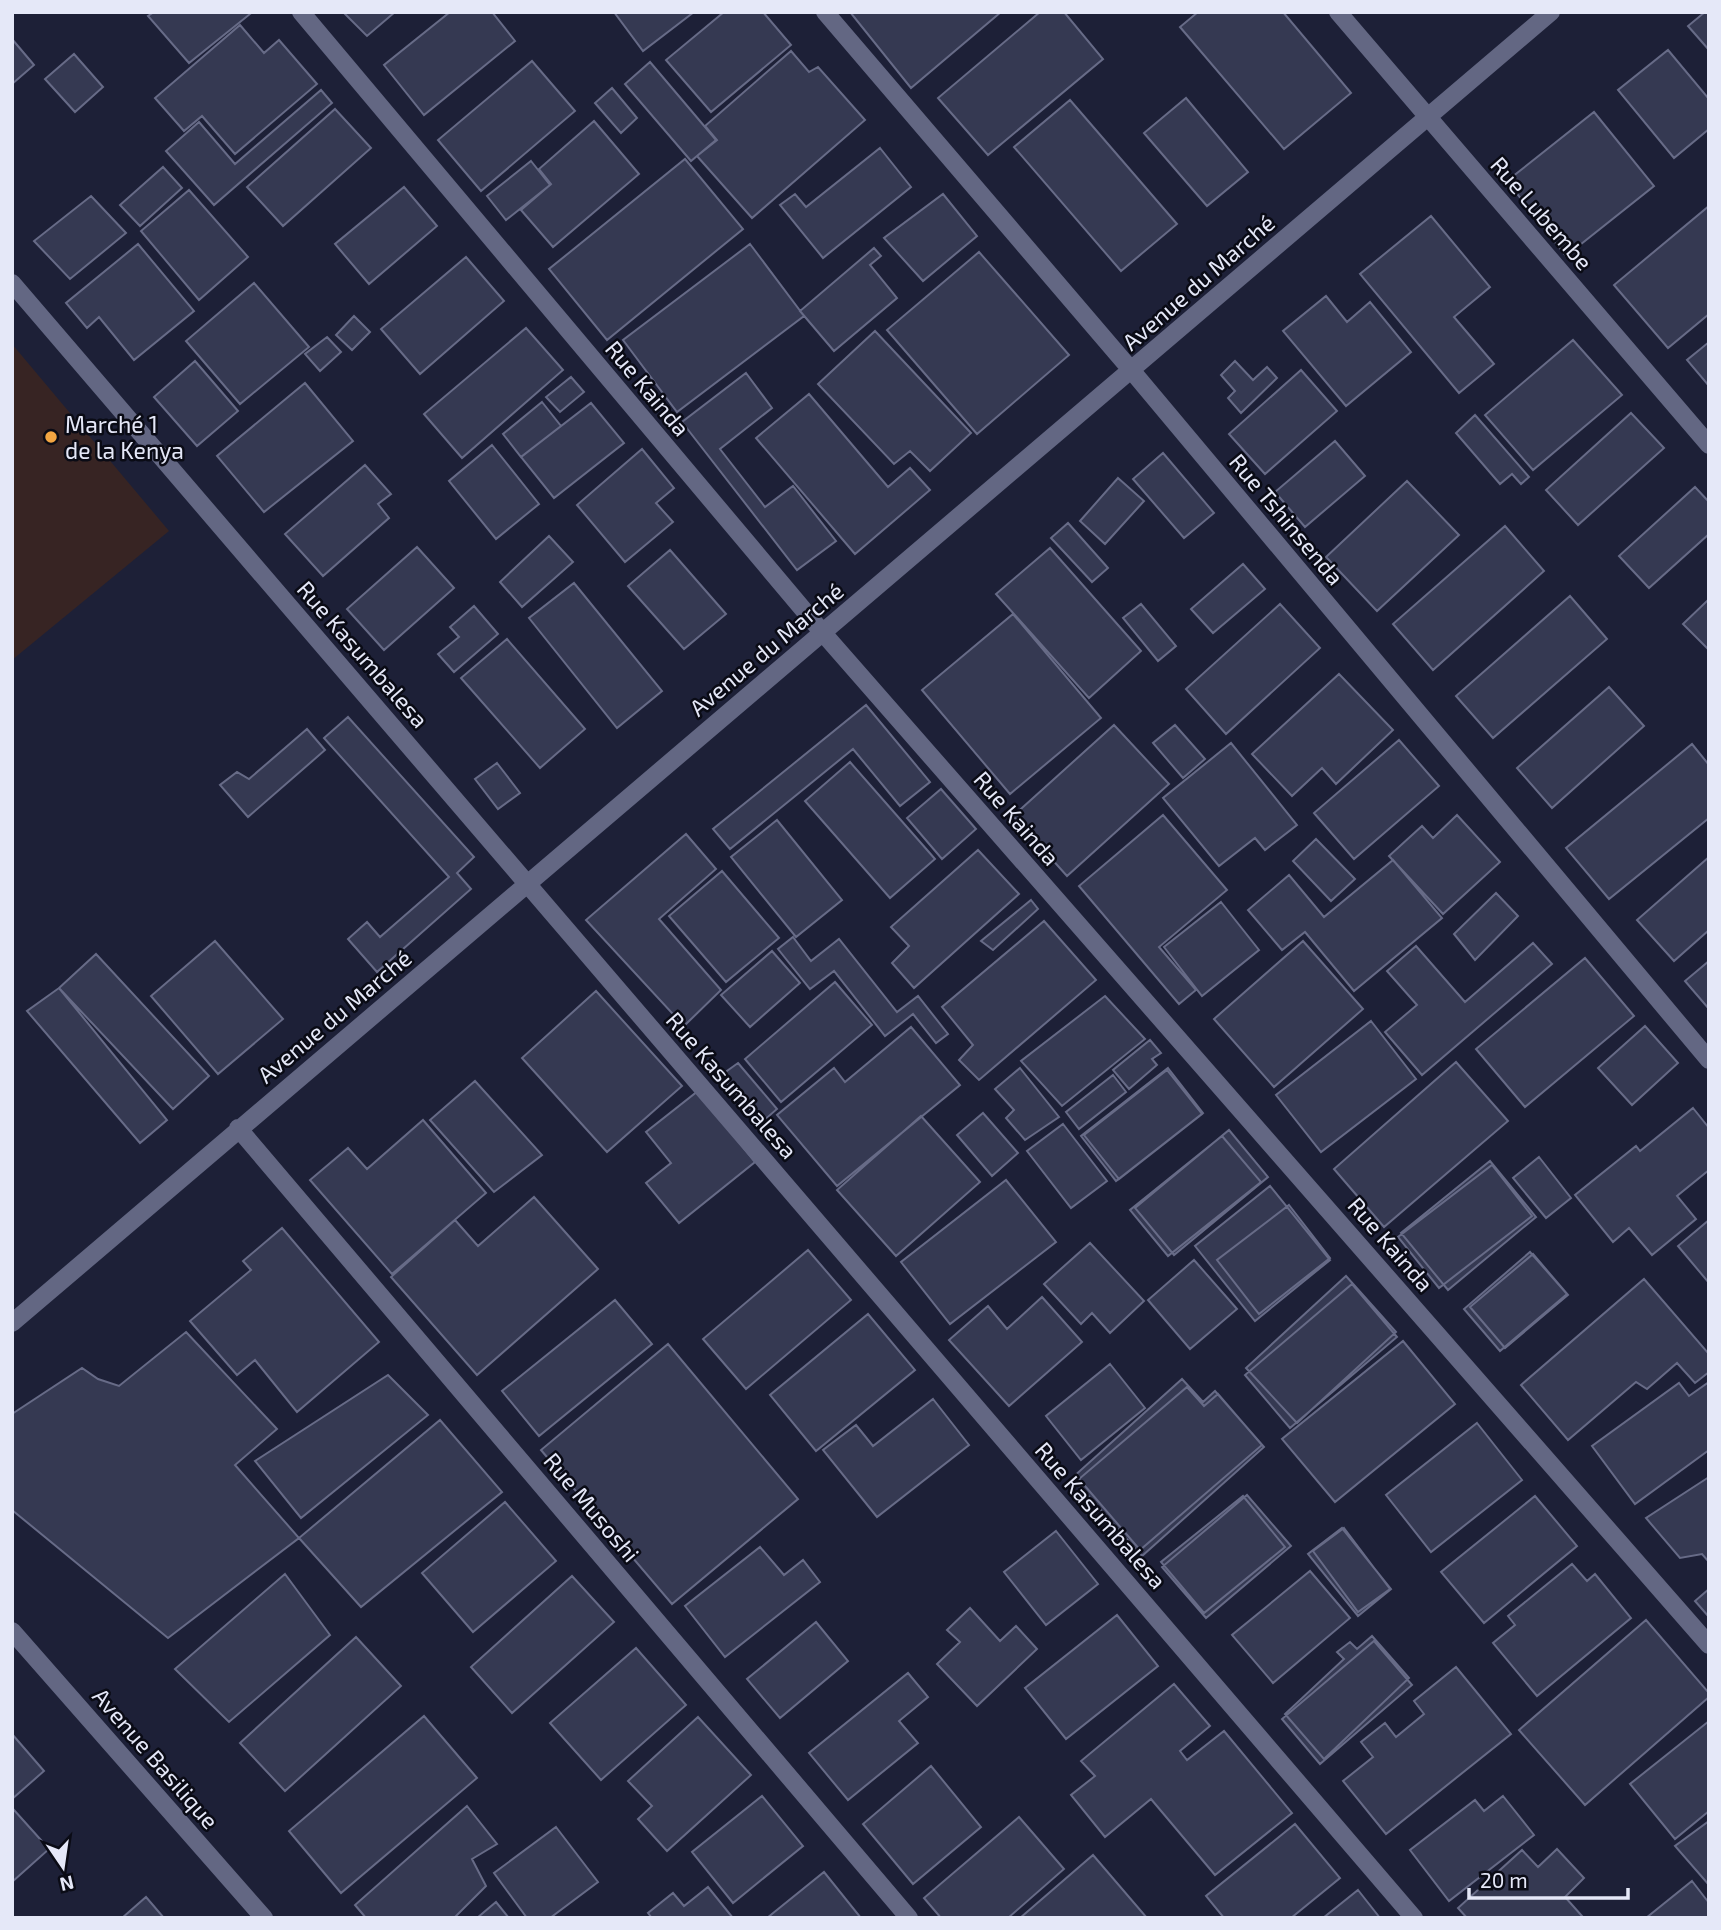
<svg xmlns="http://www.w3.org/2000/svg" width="1721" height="1930" viewBox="0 0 1721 1930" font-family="'Exo 2',sans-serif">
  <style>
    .commercial { fill: #372423 }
    .building { fill: #353952; stroke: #676b87; stroke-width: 2 }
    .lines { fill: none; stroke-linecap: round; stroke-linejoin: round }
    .minor { stroke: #636783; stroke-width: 18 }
    .poi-dot { fill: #f2a542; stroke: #0a0b15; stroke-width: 2.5 }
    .labels { text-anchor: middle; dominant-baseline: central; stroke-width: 5; stroke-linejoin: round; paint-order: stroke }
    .street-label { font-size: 23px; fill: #e5e8f8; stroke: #0a0b15 }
    .poi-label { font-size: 23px; fill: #e5e8f8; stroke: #0a0b15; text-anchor: start }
  </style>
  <rect width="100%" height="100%" fill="#1d2037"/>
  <path class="commercial" d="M 12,344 L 169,531 L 12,660 Z"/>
  <path class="building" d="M 154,12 L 248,12 L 250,14 L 189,63 L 148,16 Z
    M 343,12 L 395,12 L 367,36 Z
    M 450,12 L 492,12 L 515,41 L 424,115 L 384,65 Z
    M 614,12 L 694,12 L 643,51 Z
    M 724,12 L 763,12 L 791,45 L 711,112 L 666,60 Z
    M 850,12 L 1001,12 L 911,88 Z
    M 1040,12 L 1064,12 L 1103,59 L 988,155 L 938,98 Z
    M 1198,12 L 1283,12 L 1351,93 L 1284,149 L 1180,27 Z
    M 1705,12 L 1709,12 L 1709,50 L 1688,26 Z
    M 240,25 L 264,53 L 279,40 L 317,84 L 235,154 L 202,116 L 184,131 L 155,98 Z
    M 12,39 L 34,65 L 12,84 Z
    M 1668,50 L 1709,99 L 1709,129 L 1674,158 L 1618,90 Z
    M 791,51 L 809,72 L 818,67 L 865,120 L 752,218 L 697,156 L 717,140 L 705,126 Z
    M 74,54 L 103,87 L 75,112 L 45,79 Z
    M 532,61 L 575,111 L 481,191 L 438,140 Z
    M 650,62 L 716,140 L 691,161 L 625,84 Z
    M 612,88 L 637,118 L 621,133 L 595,103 Z
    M 321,90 L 332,103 L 214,205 L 166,151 L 199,122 L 235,164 Z
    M 1186,98 L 1248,172 L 1207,206 L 1144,133 Z
    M 1070,100 L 1177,224 L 1121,271 L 1014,147 Z
    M 335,109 L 371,148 L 283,226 L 247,187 Z
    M 1594,112 L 1654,186 L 1566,256 L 1507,181 Z
    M 594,121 L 639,174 L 553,247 L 521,210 L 551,184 L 539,169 Z
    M 880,148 L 911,187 L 823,258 L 780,205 L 795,194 L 806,207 Z
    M 685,159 L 743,229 L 607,340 L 549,269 Z
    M 531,161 L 550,185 L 506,220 L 487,196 Z
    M 163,167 L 182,188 L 140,226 L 120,205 Z
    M 404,187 L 437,226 L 369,284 L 335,244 Z
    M 189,190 L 248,257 L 199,300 L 141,231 Z
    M 943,194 L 977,236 L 923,281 L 884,238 Z
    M 91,196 L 126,233 L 70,279 L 34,241 Z
    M 1709,206 L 1709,314 L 1668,348 L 1614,285 Z
    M 1431,216 L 1490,287 L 1454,317 L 1494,364 L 1459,393 L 1360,274 Z
    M 138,244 L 194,311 L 134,360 L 99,317 L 87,328 L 66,303 Z
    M 750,244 L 804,316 L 677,412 L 623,340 Z
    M 874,248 L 881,256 L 870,265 L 897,298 L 834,351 L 800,311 Z
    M 979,252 L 1069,355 L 977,434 L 887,330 Z
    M 466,257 L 504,301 L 420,374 L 381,329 Z
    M 254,283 L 309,347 L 240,404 L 186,341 Z
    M 1326,296 L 1347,322 L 1370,302 L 1411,352 L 1346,406 L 1283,331 Z
    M 354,316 L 370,332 L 352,350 L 336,335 Z
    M 526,328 L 563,370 L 462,458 L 424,414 Z
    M 875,331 L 971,433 L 930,471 L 910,451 L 894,464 L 818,384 Z
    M 327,337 L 341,352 L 320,371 L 305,354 Z
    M 1573,340 L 1622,395 L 1533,470 L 1485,415 Z
    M 1709,342 L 1709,386 L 1687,360 Z
    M 195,361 L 238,411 L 197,446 L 154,397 Z
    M 1235,361 L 1253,380 L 1267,367 L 1277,378 L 1241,413 L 1228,398 L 1235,391 L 1221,375 Z
    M 1301,370 L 1337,411 L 1265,474 L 1229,434 Z
    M 746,373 L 772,408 L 720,449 L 765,507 L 793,486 L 836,541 L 797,570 L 682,422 Z
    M 571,377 L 584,392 L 560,412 L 546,397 Z
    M 305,383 L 353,441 L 264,512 L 217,456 Z
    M 809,394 L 888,487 L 910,468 L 930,490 L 855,554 L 756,438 Z
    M 542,402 L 561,426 L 521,457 L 503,434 Z
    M 591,403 L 624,443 L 554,498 L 521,457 Z
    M 1631,413 L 1664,448 L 1578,525 L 1546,490 Z
    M 1475,415 L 1529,477 L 1521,484 L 1512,474 L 1500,484 L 1456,433 Z
    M 1335,441 L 1365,476 L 1305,527 L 1275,492 Z
    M 492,445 L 539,504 L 496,539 L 449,481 Z
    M 642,449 L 674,488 L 656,503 L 673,522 L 625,562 L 577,505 Z
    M 1163,453 L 1214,513 L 1184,538 L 1133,479 Z
    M 365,465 L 391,494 L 378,504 L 389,518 L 323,576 L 285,534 Z
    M 1118,478 L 1144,501 L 1105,544 L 1080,521 Z
    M 1407,481 L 1459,535 L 1377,611 L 1326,557 Z
    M 1695,487 L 1709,502 L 1709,534 L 1649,588 L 1619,556 Z
    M 1068,523 L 1108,568 L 1092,582 L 1051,538 Z
    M 1505,526 L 1544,571 L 1433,670 L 1393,624 Z
    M 549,536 L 573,562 L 522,607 L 500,582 Z
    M 417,547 L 454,588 L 384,650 L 347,609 Z
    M 1050,548 L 1141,651 L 1089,698 L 996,594 Z
    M 670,550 L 726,614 L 684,649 L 628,586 Z
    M 1243,564 L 1265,589 L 1213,633 L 1191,609 Z
    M 574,583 L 662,691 L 617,728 L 529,618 Z
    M 1570,596 L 1607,639 L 1493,738 L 1456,696 Z
    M 1709,599 L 1709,650 L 1683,624 Z
    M 1141,604 L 1176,646 L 1158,661 L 1123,618 Z
    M 1280,604 L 1320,648 L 1226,734 L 1186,689 Z
    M 474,606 L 498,634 L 454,672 L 438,654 L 459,637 L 450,627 Z
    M 1013,614 L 1101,718 L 1010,794 L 922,690 Z
    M 507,639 L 585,729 L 540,768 L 461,678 Z
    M 1339,674 L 1393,730 L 1336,784 L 1322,768 L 1292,796 L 1252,754 Z
    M 1609,687 L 1644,726 L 1552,808 L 1517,768 Z
    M 866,705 L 930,782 L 900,806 L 853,749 L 730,849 L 713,829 Z
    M 348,717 L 474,857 L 457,873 L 471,889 L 377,972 L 348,939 L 367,922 L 380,937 L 449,877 L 324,738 Z
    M 1114,725 L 1169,784 L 1067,876 L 1013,816 Z
    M 1175,725 L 1205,759 L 1183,778 L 1153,743 Z
    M 307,729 L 325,750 L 248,817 L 220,785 L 237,772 L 249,779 Z
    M 1399,740 L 1439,786 L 1354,859 L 1314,813 Z
    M 1231,743 L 1297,825 L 1265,850 L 1255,838 L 1219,866 L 1163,798 Z
    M 1692,744 L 1709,765 L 1709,818 L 1609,899 L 1566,848 Z
    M 850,762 L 935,859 L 890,898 L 805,801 Z
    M 497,763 L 520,793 L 498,809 L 475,779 Z
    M 941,789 L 976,829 L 942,859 L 907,818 Z
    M 1163,815 L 1227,890 L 1159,947 L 1196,990 L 1179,1004 L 1079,886 Z
    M 1457,815 L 1500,862 L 1443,914 L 1389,856 L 1422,826 L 1433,838 Z
    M 777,820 L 842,900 L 796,937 L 731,857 Z
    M 686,834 L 716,869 L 659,919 L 721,990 L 684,1026 L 586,920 Z
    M 1316,839 L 1355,879 L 1331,901 L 1293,861 Z
    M 978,850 L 1019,894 L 914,988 L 892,963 L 909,946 L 891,927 Z
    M 1709,857 L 1709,930 L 1674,961 L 1637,920 Z
    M 1393,860 L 1442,918 L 1354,991 L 1305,932 L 1282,950 L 1248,910 L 1289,875 L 1324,917 Z
    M 722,871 L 779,938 L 726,982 L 669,916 Z
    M 1496,893 L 1518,916 L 1475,960 L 1454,934 Z
    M 1031,900 L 1038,909 L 993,950 L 981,941 Z
    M 1221,902 L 1259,950 L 1202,996 L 1164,947 Z
    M 1044,921 L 1096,980 L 979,1080 L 959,1060 L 973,1045 L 942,1007 Z
    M 793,937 L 811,961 L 839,939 L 897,1012 L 918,996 L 948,1034 L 936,1043 L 913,1014 L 885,1036 L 834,971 L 810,989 L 778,949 Z
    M 215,941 L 283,1019 L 218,1074 L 151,996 Z
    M 1303,941 L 1363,1009 L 1274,1087 L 1214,1019 Z
    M 1533,943 L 1552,964 L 1422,1075 L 1385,1032 L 1417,1005 L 1387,971 L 1416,946 L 1465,1002 Z
    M 772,951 L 800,983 L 750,1027 L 721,995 Z
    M 96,954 L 209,1076 L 173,1109 L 59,988 Z
    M 1585,958 L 1634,1016 L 1525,1107 L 1476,1049 Z
    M 1709,961 L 1709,1009 L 1685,981 Z
    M 835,982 L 872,1025 L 781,1102 L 745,1059 Z
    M 59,988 L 167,1120 L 140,1143 L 27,1011 Z
    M 596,991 L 682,1086 L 607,1152 L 522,1058 Z
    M 1105,996 L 1145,1039 L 1062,1106 L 1021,1061 Z
    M 1371,1021 L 1416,1079 L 1321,1152 L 1276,1095 Z
    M 1645,1026 L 1678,1063 L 1632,1105 L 1598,1068 Z
    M 911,1027 L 960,1085 L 837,1186 L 777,1115 L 834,1068 L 845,1082 Z
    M 1150,1040 L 1161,1053 L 1152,1059 L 1157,1065 L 1129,1089 L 1113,1070 Z
    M 1456,1062 L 1508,1121 L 1384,1227 L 1334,1169 Z
    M 738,1063 L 777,1109 L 762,1122 L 720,1076 Z
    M 1020,1068 L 1059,1117 L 1025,1140 L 1006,1118 L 1014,1110 L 995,1089 Z
    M 1168,1068 L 1203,1113 L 1116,1181 L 1081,1136 Z
    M 1167,1070 L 1202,1114 L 1119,1179 L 1084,1135 Z
    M 1113,1075 L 1126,1092 L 1079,1129 L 1066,1112 Z
    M 475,1081 L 542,1155 L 494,1192 L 430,1120 Z
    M 698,1091 L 755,1162 L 679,1223 L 646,1183 L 671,1163 L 646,1132 Z
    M 1693,1108 L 1709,1128 L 1709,1170 L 1677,1196 L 1696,1219 L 1652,1255 L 1629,1228 L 1613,1242 L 1575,1195 L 1636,1146 L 1640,1151 Z
    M 983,1113 L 1018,1153 L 992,1176 L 957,1135 Z
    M 921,1116 L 980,1182 L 896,1256 L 837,1190 Z
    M 423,1120 L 486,1193 L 392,1274 L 310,1180 L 348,1148 L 367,1169 Z
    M 1063,1124 L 1107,1181 L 1071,1208 L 1027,1151 Z
    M 1229,1130 L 1268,1177 L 1174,1255 L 1135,1208 Z
    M 1222,1136 L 1261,1182 L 1168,1256 L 1130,1210 Z
    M 1539,1157 L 1571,1198 L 1546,1218 L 1513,1178 Z
    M 1490,1161 L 1536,1217 L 1448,1290 L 1401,1233 Z
    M 1492,1165 L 1532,1216 L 1439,1288 L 1398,1237 Z
    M 1006,1180 L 1056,1242 L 950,1324 L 901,1262 Z
    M 1270,1186 L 1330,1260 L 1255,1321 L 1195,1246 Z
    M 534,1197 L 598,1269 L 477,1375 L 391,1277 L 455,1220 L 478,1246 Z
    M 1289,1205 L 1330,1258 L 1259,1314 L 1217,1260 Z
    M 1709,1220 L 1709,1283 L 1678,1246 Z
    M 282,1228 L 379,1342 L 297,1412 L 255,1360 L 237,1375 L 190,1321 L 251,1270 L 243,1261 Z
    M 1090,1243 L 1144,1301 L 1110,1333 L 1092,1313 L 1081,1324 L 1044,1284 Z
    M 808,1250 L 851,1300 L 746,1389 L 703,1339 Z
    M 1530,1252 L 1567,1294 L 1500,1351 L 1464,1309 Z
    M 1533,1254 L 1568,1295 L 1505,1348 L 1470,1307 Z
    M 1194,1260 L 1237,1309 L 1190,1349 L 1148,1300 Z
    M 1346,1276 L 1396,1332 L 1297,1423 L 1246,1368 Z
    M 1644,1279 L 1709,1354 L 1709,1372 L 1695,1383 L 1677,1363 L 1647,1389 L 1636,1382 L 1568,1440 L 1521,1385 Z
    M 1352,1284 L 1397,1337 L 1290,1428 L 1245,1375 Z
    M 1042,1297 L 1082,1342 L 1009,1406 L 949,1340 L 988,1306 L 1007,1329 Z
    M 615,1300 L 652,1344 L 539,1436 L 502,1391 Z
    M 868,1314 L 915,1370 L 816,1451 L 770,1395 Z
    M 186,1332 L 277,1429 L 235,1465 L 299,1538 L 168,1638 L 12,1510 L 12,1414 L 82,1368 L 98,1379 L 119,1386 Z
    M 1403,1341 L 1455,1404 L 1335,1502 L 1282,1439 Z
    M 668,1344 L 798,1499 L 672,1604 L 541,1450 Z
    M 1110,1364 L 1145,1408 L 1081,1460 L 1046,1416 Z
    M 388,1375 L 428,1415 L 301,1518 L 255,1461 Z
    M 1182,1379 L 1203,1402 L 1215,1391 L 1264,1447 L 1142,1556 L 1072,1478 Z
    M 1709,1382 L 1709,1450 L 1635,1504 L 1592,1446 L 1679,1383 L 1689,1396 Z
    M 1187,1387 L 1204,1406 L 1218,1394 L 1262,1445 L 1140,1550 L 1079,1479 Z
    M 933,1399 L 969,1445 L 877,1517 L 823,1450 L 856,1425 L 873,1446 Z
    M 440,1420 L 502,1492 L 361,1607 L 299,1538 Z
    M 1477,1423 L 1522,1480 L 1431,1552 L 1386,1495 Z
    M 1709,1477 L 1709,1562 L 1702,1554 L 1680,1558 L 1646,1518 Z
    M 1247,1495 L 1291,1546 L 1206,1618 L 1162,1567 Z
    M 1243,1496 L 1285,1547 L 1204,1613 L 1161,1562 Z
    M 1535,1496 L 1577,1546 L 1484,1623 L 1441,1572 Z
    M 505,1502 L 556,1561 L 473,1632 L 422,1573 Z
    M 1342,1528 L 1391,1589 L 1358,1616 L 1308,1554 Z
    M 1344,1528 L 1390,1589 L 1358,1612 L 1313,1551 Z
    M 1056,1531 L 1098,1584 L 1046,1625 L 1004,1572 Z
    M 760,1547 L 784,1575 L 803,1560 L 820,1582 L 725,1657 L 685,1606 Z
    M 1572,1564 L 1587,1581 L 1595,1574 L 1631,1618 L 1537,1696 L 1493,1643 L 1515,1625 L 1508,1616 Z
    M 1310,1571 L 1350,1618 L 1273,1683 L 1232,1635 Z
    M 285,1574 L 330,1635 L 229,1722 L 175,1669 Z
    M 572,1576 L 614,1622 L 512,1713 L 471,1667 Z
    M 1709,1589 L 1709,1617 L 1695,1601 Z
    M 970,1608 L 1000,1641 L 1016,1626 L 1037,1649 L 977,1706 L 937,1664 L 960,1642 L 947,1630 Z
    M 1117,1615 L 1158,1666 L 1066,1739 L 1025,1688 Z
    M 1646,1620 L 1709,1693 L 1709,1697 L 1585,1805 L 1519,1730 Z
    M 816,1622 L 848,1661 L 780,1718 L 747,1679 Z
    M 1372,1636 L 1409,1678 L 1324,1759 L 1285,1714 L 1344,1659 L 1337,1652 L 1350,1642 L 1357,1649 Z
    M 356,1637 L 401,1686 L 285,1791 L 240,1743 Z
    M 1374,1641 L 1412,1685 L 1320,1764 L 1282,1719 Z
    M 636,1648 L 686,1705 L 601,1780 L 550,1723 Z
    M 1456,1667 L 1511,1734 L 1386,1834 L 1343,1781 L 1373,1757 L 1361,1742 L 1385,1723 L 1396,1737 L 1424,1714 L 1414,1701 Z
    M 908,1673 L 928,1697 L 899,1721 L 918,1743 L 848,1800 L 809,1753 Z
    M 1174,1684 L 1210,1726 L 1180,1751 L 1187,1760 L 1224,1731 L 1292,1813 L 1215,1875 L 1151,1799 L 1105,1837 L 1071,1795 L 1095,1776 L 1081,1761 Z
    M 424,1716 L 477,1778 L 341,1893 L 289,1831 Z
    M 698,1717 L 751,1775 L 667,1851 L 638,1819 L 652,1806 L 628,1781 Z
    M 1709,1721 L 1709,1811 L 1675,1839 L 1630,1784 Z
    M 12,1734 L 44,1771 L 12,1799 Z
    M 931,1766 L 981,1827 L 913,1884 L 863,1824 Z
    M 762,1796 L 803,1846 L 733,1903 L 692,1852 Z
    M 1503,1796 L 1534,1835 L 1449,1901 L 1410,1850 L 1475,1800 L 1484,1811 Z
    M 467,1806 L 497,1844 L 472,1859 L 486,1886 L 454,1918 L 366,1918 L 355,1905 Z
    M 14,1810 L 49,1849 L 12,1882 L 12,1812 Z
    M 1019,1817 L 1064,1869 L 1008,1918 L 941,1918 L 924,1898 Z
    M 1709,1821 L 1709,1885 L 1675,1846 Z
    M 1295,1824 L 1340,1878 L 1291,1918 L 1224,1918 L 1206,1896 Z
    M 556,1827 L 598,1882 L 550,1918 L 527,1918 L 494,1873 Z
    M 1557,1849 L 1584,1878 L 1565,1897 L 1582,1916 L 1580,1918 L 1467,1918 L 1458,1908 L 1522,1850 L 1538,1867 Z
    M 1093,1855 L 1147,1918 L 1020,1918 Z
    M 824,1872 L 861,1918 L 767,1918 Z
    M 1692,1881 L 1709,1903 L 1709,1918 L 1646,1918 Z
    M 708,1887 L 733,1918 L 652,1918 L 648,1913 L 673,1893 L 684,1906 Z
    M 1358,1890 L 1380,1918 L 1323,1918 Z
    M 146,1897 L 164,1918 L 122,1918 Z
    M 496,1902 L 509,1918 L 477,1918 Z"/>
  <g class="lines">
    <path class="minor" d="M 301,12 L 823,633 L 1709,1645
      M 825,12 L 1132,371 L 1709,1060
      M 1338,12 L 1709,445
      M 12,283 L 1414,1918
      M 238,1128 L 909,1918
      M 12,1323 L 1551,12
      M 12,1631 L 264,1918"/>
  </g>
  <circle class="poi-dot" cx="51" cy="437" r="7"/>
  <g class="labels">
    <g class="street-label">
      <text transform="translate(1542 213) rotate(49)">Rue Lubembe</text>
      <text transform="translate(1198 282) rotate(-41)">Avenue du Marché</text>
      <text transform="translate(648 388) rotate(50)">Rue Kainda</text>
      <text transform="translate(1287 519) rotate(50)">Rue Tshinsenda</text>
      <text transform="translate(766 649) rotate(-40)">Avenue du Marché</text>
      <text transform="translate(363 654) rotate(49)">Rue Kasumbalesa</text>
      <text transform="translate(1017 818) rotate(49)">Rue Kainda</text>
      <text transform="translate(334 1016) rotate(-40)">Avenue du Marché</text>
      <text transform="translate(732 1085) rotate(49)">Rue Kasumbalesa</text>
      <text transform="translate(1391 1244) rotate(49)">Rue Kainda</text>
      <text transform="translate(592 1507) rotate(50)">Rue Musoshi</text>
      <text transform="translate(1101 1515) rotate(49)">Rue Kasumbalesa</text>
      <text transform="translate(156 1758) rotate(49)">Avenue Basilique</text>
    </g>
    <g class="poi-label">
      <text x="65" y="424">Marché 1<tspan x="65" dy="26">de la Kenya</tspan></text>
    </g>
  </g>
  <rect width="1721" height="1930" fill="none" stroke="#e5e8f8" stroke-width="28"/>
  <g transform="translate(63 1867) rotate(167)" stroke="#0a0b15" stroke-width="5" paint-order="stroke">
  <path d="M0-5L12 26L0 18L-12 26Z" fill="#e5e8f8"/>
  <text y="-10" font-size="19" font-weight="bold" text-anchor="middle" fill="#e5e8f8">N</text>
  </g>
  <path d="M1469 1888v10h159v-10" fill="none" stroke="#e5e8f8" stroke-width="3.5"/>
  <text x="1480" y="1888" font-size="21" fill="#e5e8f8" stroke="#0a0b15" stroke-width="5" paint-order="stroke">20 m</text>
</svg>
